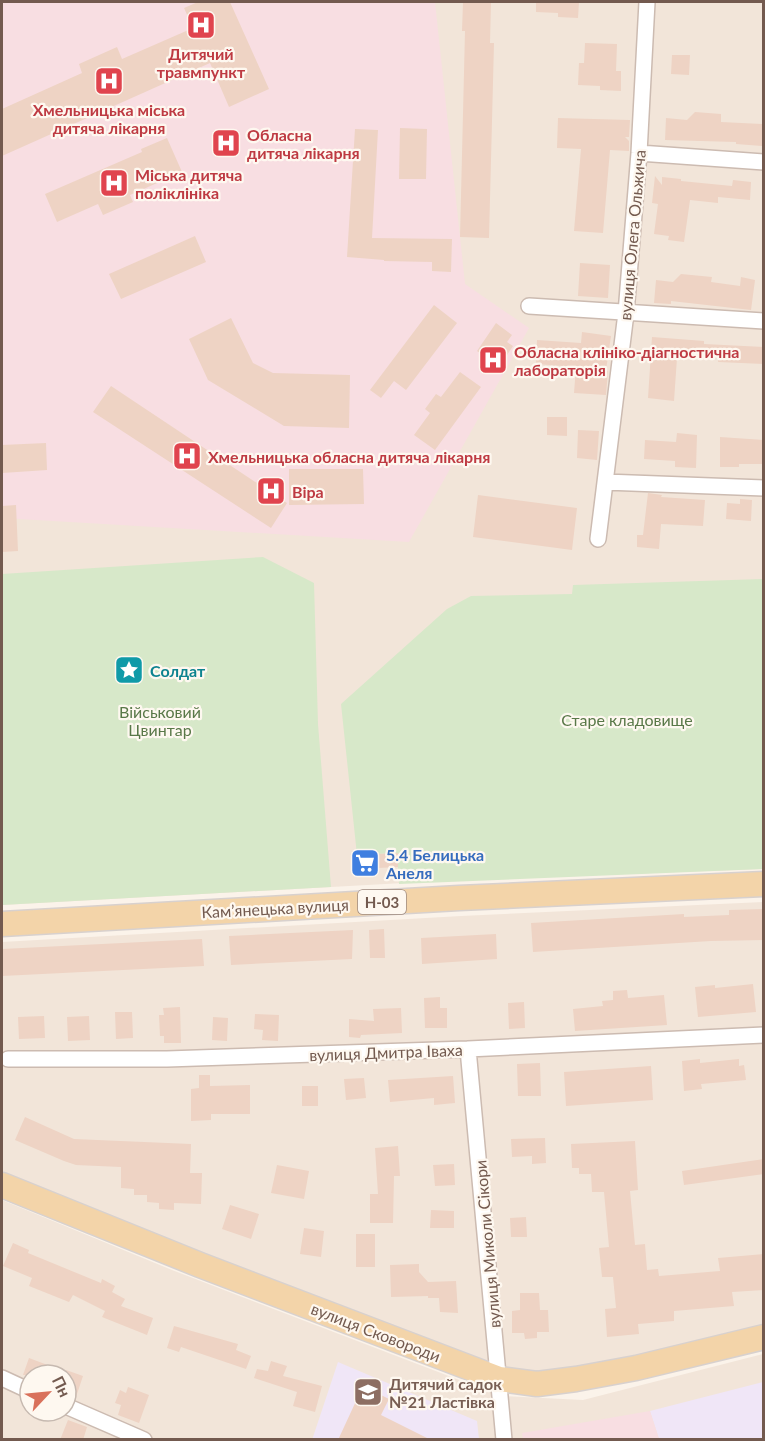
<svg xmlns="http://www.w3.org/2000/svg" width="765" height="1441" viewBox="0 0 765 1441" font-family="Lato,sans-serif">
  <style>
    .residential { fill: #f2e5d9; fill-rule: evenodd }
    .education { fill: #f0e6f7 }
    .medical { fill: #f8dee2 }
    .green { fill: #d7e8c9 }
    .building { fill: #eed3c4 }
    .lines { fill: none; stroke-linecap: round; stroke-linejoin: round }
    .minor-casing { stroke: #ccbbb1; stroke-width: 18 }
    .primary-casing { stroke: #d8d1ce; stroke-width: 27 }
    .minor { stroke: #fff; stroke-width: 15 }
    .primary { stroke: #f3d4a9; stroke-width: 24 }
    .labels { text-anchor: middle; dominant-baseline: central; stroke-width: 4.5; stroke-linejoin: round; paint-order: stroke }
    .shield { fill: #fef8f0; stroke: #9d897f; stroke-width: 1.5 }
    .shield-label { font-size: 15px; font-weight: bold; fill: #735a4f }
    .health-label { font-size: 16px; font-weight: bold; fill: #be3a42; stroke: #fef8f0; text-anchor: start }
    .street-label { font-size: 16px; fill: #735a4f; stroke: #fef8f0 }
    .culture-label { font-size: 16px; font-weight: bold; fill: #0d838f; stroke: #fef8f0; text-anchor: start }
    .park-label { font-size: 16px; fill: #597848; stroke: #fef8f0 }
    .shop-label { font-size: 16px; font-weight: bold; fill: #366cbe; stroke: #fef8f0; text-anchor: start }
    .education-label { font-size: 16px; font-weight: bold; fill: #785e54; stroke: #fef8f0; text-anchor: start }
  </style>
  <rect width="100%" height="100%" fill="#fbf3ea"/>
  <path class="residential" d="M 2,2 L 763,2 L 763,869 L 458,880 L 2,905 Z
    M 763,902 L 763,1329 L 635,1361 L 537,1374 L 511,1371 L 212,1256 L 2,1172 L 2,942 L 461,916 Z
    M 2,1200 L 172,1270 L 501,1396 L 583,1400 L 763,1354 L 763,1439 L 2,1439 ZM 30,1375 L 66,1375 L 66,1411 L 30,1411 Z"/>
  <path class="education" d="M 338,1362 L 477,1421 L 479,1439 L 312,1440 Z
    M 763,1382 L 763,1439 L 659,1439 L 650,1411 Z"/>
  <path class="medical" d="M 2,2 L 435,2 L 465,284 L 529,328 L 409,542 L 2,518 Z
    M 650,1411 L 659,1439 L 523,1439 L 522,1433 Z"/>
  <path class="green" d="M 263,557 L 314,583 L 318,724 L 331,887 L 2,905 L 2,574 Z
    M 763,579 L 763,869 L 399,884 L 397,853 L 357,855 L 341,704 L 447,609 L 471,596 L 572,594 L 573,585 Z"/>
  <path class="building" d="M 198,2 L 230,2 L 269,89 L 229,107 L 210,63 L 2,156 L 2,109 L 82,73 L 79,64 L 117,47 L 122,59 L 193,28 L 184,8 Z
    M 463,2 L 491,2 L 490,43 L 494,43 L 489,238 L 460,237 L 465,31 L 462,31 Z
    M 536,2 L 579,2 L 578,18 L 558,17 L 558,13 L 536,12 Z
    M 585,43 L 617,44 L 616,71 L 621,71 L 621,91 L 600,90 L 600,86 L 578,85 L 579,63 L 584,63 Z
    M 672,55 L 690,55 L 689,75 L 671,74 Z
    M 695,112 L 721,114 L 721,122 L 762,124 L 762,146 L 736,144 L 736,142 L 665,140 L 666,118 L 687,120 Z
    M 558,118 L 630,120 L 629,137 L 625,137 L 629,141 L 629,151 L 610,150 L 603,233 L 574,231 L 581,149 L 557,148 Z
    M 400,128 L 427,129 L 426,179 L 399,179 Z
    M 355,129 L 378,130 L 372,238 L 452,239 L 451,272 L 432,271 L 432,262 L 384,261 L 384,260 L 347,257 Z
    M 167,138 L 182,172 L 130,195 L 133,202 L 103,215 L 98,204 L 57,222 L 45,194 L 142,152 L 141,149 Z
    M 655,176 L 662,185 L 662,177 L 681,179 L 681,181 L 732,186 L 733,180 L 751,182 L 750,200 L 718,197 L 718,203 L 690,200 L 684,242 L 668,240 L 669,236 L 654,234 L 658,204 L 652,203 Z
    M 195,236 L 206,262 L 121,299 L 109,274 Z
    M 580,263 L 610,265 L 608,298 L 578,296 Z
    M 681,274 L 712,277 L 711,282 L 740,286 L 741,277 L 755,280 L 751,310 L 671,301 L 671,304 L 654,303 L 656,280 L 673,282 Z
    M 434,305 L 457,323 L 406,390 L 394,381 L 381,398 L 370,390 Z
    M 231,318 L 253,363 L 273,373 L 350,375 L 349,428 L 284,426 L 208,380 L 189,339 Z
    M 496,323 L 512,335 L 507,342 L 513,346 L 499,367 L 477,351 Z
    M 582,332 L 611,336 L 606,370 L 608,371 L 606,395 L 574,393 L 576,367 L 536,364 L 537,340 L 581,343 Z
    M 652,337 L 704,341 L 704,344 L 764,347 L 764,364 L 718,362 L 719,357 L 673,354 L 677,358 L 674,401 L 648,398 Z
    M 460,372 L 481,387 L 435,450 L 414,435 L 430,413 L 425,409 L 436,394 L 441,397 Z
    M 111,386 L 287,503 L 271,528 L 93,412 Z
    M 547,417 L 567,417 L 567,436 L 547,435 Z
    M 578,430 L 599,431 L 597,460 L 577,458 Z
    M 677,433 L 697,435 L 696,468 L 675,467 L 675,461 L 644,459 L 645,440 L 676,442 Z
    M 720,437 L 764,440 L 764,464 L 739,464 L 739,467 L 720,467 Z
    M 46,443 L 47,470 L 2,473 L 2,445 Z
    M 289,469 L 363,469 L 364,504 L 289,505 Z
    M 648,493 L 662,495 L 661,497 L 705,500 L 703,526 L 661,524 L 659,549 L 637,547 L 637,535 L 643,535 Z
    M 478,495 L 577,508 L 572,550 L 473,537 Z
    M 740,499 L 752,500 L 751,521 L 726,519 L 727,503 L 740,504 Z
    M 16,505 L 18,551 L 2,552 L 2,506 Z
    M 398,853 L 398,867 L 358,869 L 357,855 Z
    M 764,909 L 764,940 L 711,941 L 533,952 L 531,923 L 684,914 L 684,917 L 729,915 L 729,910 Z
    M 384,929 L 385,958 L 370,958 L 369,930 Z
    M 353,930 L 352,959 L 231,965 L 229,936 Z
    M 496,934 L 497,959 L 422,964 L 421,938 Z
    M 202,939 L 204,966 L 2,976 L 2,949 Z
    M 753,984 L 756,1012 L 698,1017 L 695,987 L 715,985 L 715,988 Z
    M 627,990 L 628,998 L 664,995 L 667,1025 L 575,1031 L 573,1009 L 603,1006 L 602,1001 L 613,1000 L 613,991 Z
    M 440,997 L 440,1008 L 447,1008 L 447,1028 L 425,1028 L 424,998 Z
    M 524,1002 L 525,1028 L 509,1029 L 508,1003 Z
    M 180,1007 L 181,1043 L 164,1043 L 164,1036 L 160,1036 L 159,1015 L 164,1015 L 163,1008 Z
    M 401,1008 L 402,1033 L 361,1035 L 360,1038 L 349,1037 L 349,1019 L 374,1021 L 373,1009 Z
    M 115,1012 L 132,1012 L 133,1038 L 116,1039 Z
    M 255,1014 L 279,1015 L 278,1041 L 262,1040 L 263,1030 L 254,1029 Z
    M 44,1016 L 45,1038 L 19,1039 L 18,1017 Z
    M 89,1016 L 90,1040 L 68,1041 L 67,1017 Z
    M 213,1017 L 228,1018 L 227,1041 L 212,1040 Z
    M 700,1059 L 700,1063 L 739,1059 L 739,1066 L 744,1065 L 746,1080 L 701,1084 L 702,1089 L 684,1091 L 682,1061 Z
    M 540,1063 L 541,1096 L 518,1096 L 517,1064 Z
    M 651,1066 L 653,1100 L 566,1106 L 564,1072 Z
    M 199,1075 L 210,1075 L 210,1086 L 250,1085 L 250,1114 L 211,1114 L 211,1120 L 191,1121 L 191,1089 L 199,1088 Z
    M 453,1076 L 455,1103 L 434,1105 L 434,1098 L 390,1102 L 388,1080 Z
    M 364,1078 L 366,1098 L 346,1100 L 344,1079 Z
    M 302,1086 L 318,1086 L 318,1106 L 302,1106 Z
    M 25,1117 L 74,1139 L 191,1144 L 190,1173 L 202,1173 L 201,1204 L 174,1203 L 174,1210 L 159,1209 L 159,1203 L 147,1202 L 147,1195 L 134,1195 L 134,1189 L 121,1188 L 121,1167 L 76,1165 L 64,1161 L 15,1140 Z
    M 545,1138 L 546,1163 L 532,1164 L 532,1156 L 512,1157 L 511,1139 Z
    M 635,1141 L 638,1190 L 630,1191 L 635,1245 L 645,1244 L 647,1270 L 658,1269 L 659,1276 L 720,1271 L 718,1258 L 764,1254 L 764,1290 L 732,1292 L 734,1306 L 674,1311 L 674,1321 L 638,1324 L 639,1334 L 607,1337 L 605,1309 L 616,1308 L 613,1277 L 602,1277 L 599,1248 L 609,1247 L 604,1192 L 592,1192 L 591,1174 L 579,1174 L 579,1168 L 572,1168 L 571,1144 Z
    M 398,1146 L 400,1176 L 394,1176 L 393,1223 L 370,1223 L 370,1194 L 378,1194 L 375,1148 Z
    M 764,1159 L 764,1174 L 684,1185 L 682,1171 Z
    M 454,1164 L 455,1185 L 435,1186 L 433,1165 Z
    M 277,1165 L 309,1171 L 304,1199 L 271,1193 Z
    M 230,1205 L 259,1214 L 251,1239 L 222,1229 Z
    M 431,1210 L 454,1211 L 454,1228 L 430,1228 Z
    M 526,1217 L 527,1237 L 511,1237 L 510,1218 Z
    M 304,1228 L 324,1231 L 321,1257 L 300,1254 Z
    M 356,1234 L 375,1234 L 375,1267 L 356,1267 Z
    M 13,1243 L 29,1250 L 28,1253 L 101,1283 L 102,1279 L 115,1286 L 112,1292 L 125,1299 L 121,1306 L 153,1318 L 147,1335 L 102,1317 L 105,1311 L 73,1295 L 69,1302 L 29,1286 L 32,1278 L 3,1266 Z
    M 419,1264 L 419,1272 L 428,1282 L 456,1281 L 458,1313 L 440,1312 L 439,1298 L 428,1298 L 428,1296 L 391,1297 L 390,1265 Z
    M 520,1293 L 539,1293 L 540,1310 L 548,1310 L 549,1332 L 537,1332 L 537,1338 L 525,1339 L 524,1333 L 512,1333 L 512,1311 L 520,1310 Z
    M 174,1326 L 238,1344 L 236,1350 L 251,1356 L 246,1369 L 181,1347 L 179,1352 L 167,1348 Z
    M 29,1358 L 66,1372 L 66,1370 L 83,1376 L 76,1397 L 66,1393 L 66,1375 L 23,1375 Z
    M 271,1361 L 287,1366 L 283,1376 L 322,1386 L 315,1412 L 293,1406 L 297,1392 L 254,1378 L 257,1369 L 268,1371 Z
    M 363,1386 L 389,1399 L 381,1415 L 431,1440 L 338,1440 Z
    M 128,1387 L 149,1395 L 139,1423 L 118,1415 L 121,1405 L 115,1403 L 120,1390 L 126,1393 Z
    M 68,1420 L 87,1427 L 83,1440 L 60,1440 Z"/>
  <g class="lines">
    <g class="minor-casing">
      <path id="minor" d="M 639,153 L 764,162
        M 529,306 L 764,321
        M 605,482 L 764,488
        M 598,539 L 626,313 L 639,153 L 647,2
        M 468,1049 L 504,1440
        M 8,1059 L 167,1059 L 468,1049 L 764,1035
        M 2,1378 L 30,1391
        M 66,1406 L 144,1440"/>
    </g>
    <g class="primary-casing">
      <path id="primary" d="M 2,924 L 459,898 L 764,884
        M 2,1185 L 200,1265 L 499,1379 L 537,1384 L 576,1379 L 636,1368 L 764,1337"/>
    </g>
    <use href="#minor" class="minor"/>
    <use href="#primary" class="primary"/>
  </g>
  <defs>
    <g id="hospital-square" transform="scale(1.5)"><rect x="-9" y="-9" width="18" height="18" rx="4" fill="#e0444e" stroke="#fef8f0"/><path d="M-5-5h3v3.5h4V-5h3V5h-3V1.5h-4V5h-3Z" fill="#fff"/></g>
    <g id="sight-square" transform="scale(1.5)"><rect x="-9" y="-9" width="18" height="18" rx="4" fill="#0f9aa8" stroke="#fef8f0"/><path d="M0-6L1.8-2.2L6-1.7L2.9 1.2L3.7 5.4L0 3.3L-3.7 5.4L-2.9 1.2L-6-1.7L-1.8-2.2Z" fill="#fff"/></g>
    <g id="supermarket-square" transform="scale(1.5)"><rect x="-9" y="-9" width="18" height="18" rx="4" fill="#3f7fe0" stroke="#fef8f0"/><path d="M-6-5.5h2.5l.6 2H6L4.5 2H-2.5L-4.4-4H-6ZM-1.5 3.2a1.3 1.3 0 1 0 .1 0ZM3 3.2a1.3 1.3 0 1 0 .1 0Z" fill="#fff"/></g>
    <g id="school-square" transform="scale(1.5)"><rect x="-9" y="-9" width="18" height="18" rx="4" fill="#8d6e63" stroke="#fef8f0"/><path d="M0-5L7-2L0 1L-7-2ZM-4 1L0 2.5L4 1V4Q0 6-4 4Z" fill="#fff"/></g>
  </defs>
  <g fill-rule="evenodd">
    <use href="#hospital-square" x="201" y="25"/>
    <use href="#hospital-square" x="109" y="81"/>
    <use href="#hospital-square" x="226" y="143"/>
    <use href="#hospital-square" x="114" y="183"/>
    <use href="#hospital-square" x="493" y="360"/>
    <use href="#hospital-square" x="187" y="456"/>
    <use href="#hospital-square" x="271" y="491"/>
    <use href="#sight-square" x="129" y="670"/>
    <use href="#supermarket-square" x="365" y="863"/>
    <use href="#school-square" x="368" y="1392"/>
  </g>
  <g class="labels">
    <rect class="shield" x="358" y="890" width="48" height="24" rx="4.5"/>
    <g class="shield-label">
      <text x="382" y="902">Н-03</text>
    </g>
    <g class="health-label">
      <text x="201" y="53" text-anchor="middle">Дитячий<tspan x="201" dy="18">травмпункт</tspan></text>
      <text x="109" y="109" text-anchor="middle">Хмельницька міська<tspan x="109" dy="18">дитяча лікарня</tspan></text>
      <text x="247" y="134">Обласна<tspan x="247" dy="18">дитяча лікарня</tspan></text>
      <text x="135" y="174">Міська дитяча<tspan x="135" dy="18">поліклініка</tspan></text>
      <text x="514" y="351">Обласна клініко-діагностична<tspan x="514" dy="18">лабораторія</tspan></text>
      <text x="208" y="456">Хмельницька обласна дитяча лікарня</text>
      <text x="292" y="491">Віра</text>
    </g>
    <g class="street-label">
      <text transform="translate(632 235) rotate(-85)">вулиця Олега Ольжича</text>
      <text transform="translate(275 908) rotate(-3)">Камʼянецька вулиця</text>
      <text transform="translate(386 1052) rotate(-2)">вулиця Дмитра Іваха</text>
      <text transform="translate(487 1244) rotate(-95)">вулиця Миколи Сікори</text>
      <text transform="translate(376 1332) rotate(21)">вулиця Сковороди</text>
    </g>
    <g class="culture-label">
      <text x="150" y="670">Солдат</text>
    </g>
    <g class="park-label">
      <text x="160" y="711">Військовий<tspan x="160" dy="18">Цвинтар</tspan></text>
      <text x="627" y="719">Старе кладовище</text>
    </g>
    <g class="shop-label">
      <text x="386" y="854">5.4 Белицька<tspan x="386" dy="18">Анеля</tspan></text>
    </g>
    <g class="education-label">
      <text x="389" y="1383">Дитячий садок<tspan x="389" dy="18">№21 Ластівка</tspan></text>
    </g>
  </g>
  <rect width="765" height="1441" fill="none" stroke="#735a4f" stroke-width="6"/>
  <g transform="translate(48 1393) rotate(64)"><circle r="28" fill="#fef8f0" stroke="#c6b9b0" stroke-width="1.5"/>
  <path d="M0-4.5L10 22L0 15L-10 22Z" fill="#d9715b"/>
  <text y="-9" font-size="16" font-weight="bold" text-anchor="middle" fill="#735a4f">Пн</text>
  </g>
</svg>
